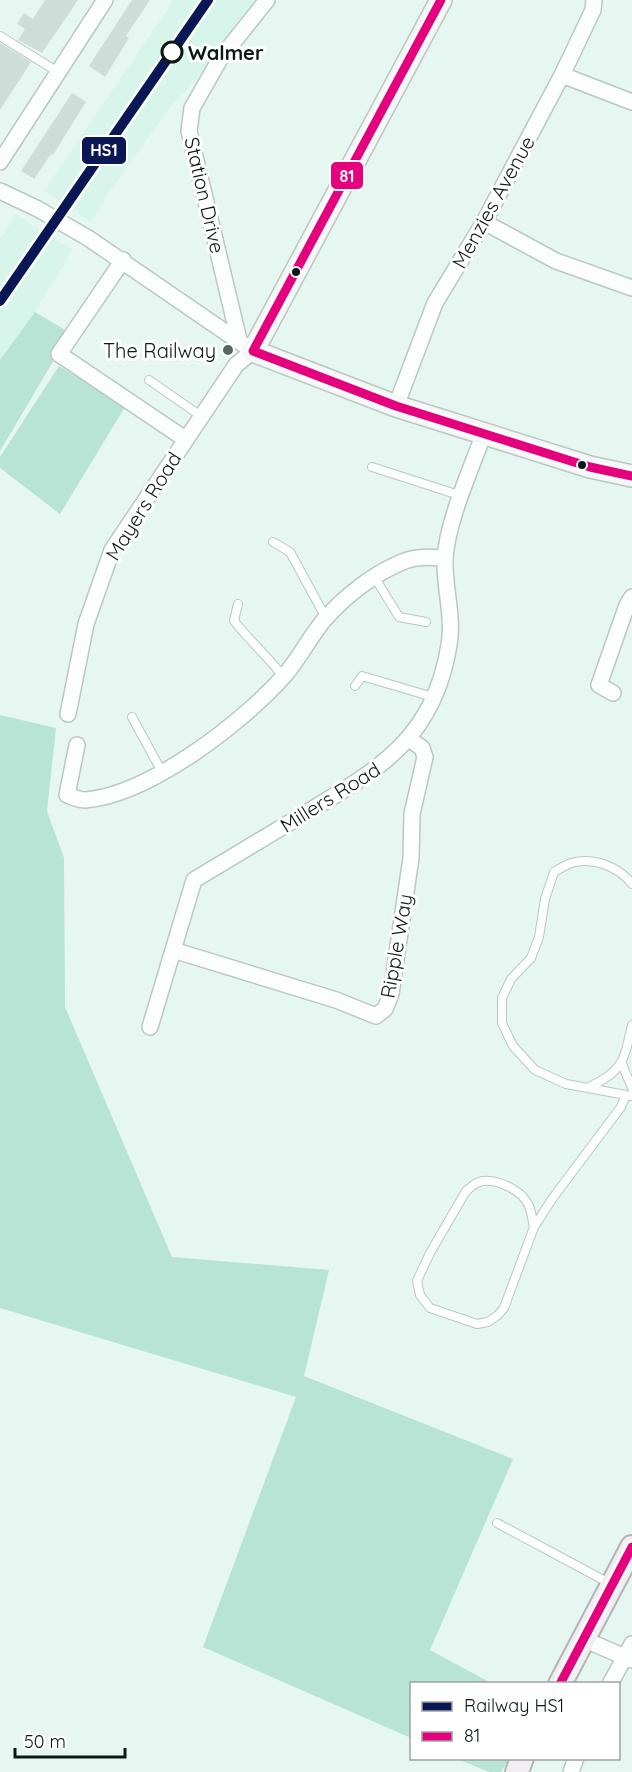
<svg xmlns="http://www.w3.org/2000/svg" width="632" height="1772" viewBox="0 0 632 1772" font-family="Quicksand,sans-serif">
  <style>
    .built { fill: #d7f5ea }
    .green { fill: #b7e4d5 }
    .building { fill: #cfddd8 }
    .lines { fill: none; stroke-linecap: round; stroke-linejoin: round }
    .lane-casing { stroke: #bac7c2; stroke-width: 10 }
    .street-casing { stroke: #bac7c2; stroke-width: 18 }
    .secondary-casing { stroke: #bac7c2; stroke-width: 24 }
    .primary-casing { stroke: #b3b4b7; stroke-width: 26 }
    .lane { stroke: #fbfefd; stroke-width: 8 }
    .street { stroke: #fbfefd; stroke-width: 15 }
    .secondary { stroke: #f5f6f7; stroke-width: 21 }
    .primary { stroke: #f1eef1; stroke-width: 22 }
    .bus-1-casing { stroke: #fff; stroke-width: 14 }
    .bus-1 { stroke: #e5007d; stroke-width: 9 }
    .rail-1-casing { stroke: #fff; stroke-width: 15 }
    .rail-1 { stroke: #091855; stroke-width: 10 }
    .stop-dot { fill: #fff; stroke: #0c1814; stroke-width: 3 }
    .bus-dot { fill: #0c1814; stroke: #fff; stroke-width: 2 }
    .poi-dot { fill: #586661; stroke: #fff; stroke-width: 2 }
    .labels { text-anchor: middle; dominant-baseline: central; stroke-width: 6; stroke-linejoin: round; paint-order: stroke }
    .stop-label { font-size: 20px; font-weight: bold; fill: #0c1814; stroke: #fff; text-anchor: start }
    .street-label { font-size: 20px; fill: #0c1814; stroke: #fff }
    .poi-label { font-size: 20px; fill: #0c1814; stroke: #fff; text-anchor: end }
    .line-badge { stroke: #fff; stroke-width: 2 }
    .badge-label { font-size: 16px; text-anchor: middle; font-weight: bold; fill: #fff }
  </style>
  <rect width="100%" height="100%" fill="#e6f7f1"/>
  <path class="built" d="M 174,0 L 254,0 L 198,78 L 171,106 L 114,185 L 91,222 L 44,191 Z
    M 16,214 L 53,239 L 73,249 L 35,312 L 0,360 L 0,240 Z"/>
  <path class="green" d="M 35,312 L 70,333 L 0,451 L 0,360 Z
    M 59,366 L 125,407 L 60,514 L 0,468 L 0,457 Z
    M 0,715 L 56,728 L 47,811 L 64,858 L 65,1007 L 172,1257 L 329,1270 L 304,1376 L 513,1459 L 430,1650 L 491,1683 L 412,1684 L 411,1738 L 203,1647 L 296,1397 L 0,1308 Z
    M 458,1759 L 509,1759 L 501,1772 L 489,1772 Z"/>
  <path class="building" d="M 45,0 L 78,0 L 42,53 L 18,40 L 25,29 L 17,24 L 24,13 L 33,19 Z
    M 132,0 L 150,0 L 126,36 L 129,38 L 105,77 L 89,66 Z
    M 0,43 L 31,62 L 0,110 Z
    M 72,93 L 86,102 L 53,155 L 51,154 L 34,179 L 21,171 Z"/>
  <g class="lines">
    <g class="lane-casing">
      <path id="lane" d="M 0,36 L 58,72
        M 149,380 L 201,416
        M 372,467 L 462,496
        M 273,542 L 290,552 L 326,618
        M 375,578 L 399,617 L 426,622
        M 238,604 L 234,621 C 250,641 268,657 283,676
        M 355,686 L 362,676 L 433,697
        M 132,717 L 162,772
        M 632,884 C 618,866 593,857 571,863 C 566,865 559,869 554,872 L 545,899 L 539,937 L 531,958 L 511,979 L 502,998 L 502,1023 L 513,1046 L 535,1070 L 566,1084 L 632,1096
        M 622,1064 L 632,1088
        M 589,1087 C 624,1071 624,1060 632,1025
        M 534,1227 C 532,1220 532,1211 528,1204 C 521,1190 498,1179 482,1181 C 476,1182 471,1187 466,1191 L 430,1253 L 417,1281 L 420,1295 L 430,1308 L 477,1324 L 488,1322 L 498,1315 L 504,1308 L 534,1227 L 552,1199 L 621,1107 L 626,1095
        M 497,1523 L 611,1584"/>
    </g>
    <g class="street-casing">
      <path id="street" d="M 562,75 L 632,102
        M 0,162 L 105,0
        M 0,191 L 38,209 L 88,238 L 253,351 L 236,365 L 112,550 L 86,624 L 68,714
        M 484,222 L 556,261 L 632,288
        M 123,260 L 59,354 L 185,439
        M 239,340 L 189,131 L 192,108 L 220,59 L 267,0
        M 396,406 L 435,303 L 484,222 L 562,75 L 593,10 L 594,0
        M 613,693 L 599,685 L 627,605 L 632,597
        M 77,745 L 67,795 C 73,797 79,800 85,800 C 149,795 242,723 284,676 C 299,659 309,638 324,620 C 344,597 372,575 400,563 C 414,556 431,557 445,558
        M 173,950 L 336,1000 L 376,1016 L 385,1009 L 391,994 L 411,858 L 412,814 L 425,757 L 422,748 L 409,739
        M 150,1027 L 194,880 C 231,858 267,836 304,814 C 378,770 434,739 449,645 C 454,616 444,588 445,559 C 447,522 471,469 484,433
        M 583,1639 L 632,1660
        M 610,1684 L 632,1644
        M 571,1772 L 576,1758"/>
    </g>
    <g class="secondary-casing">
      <path id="secondary" d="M 441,0 L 253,351 L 396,406 L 590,467 L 632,476"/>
    </g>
    <g class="primary-casing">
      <path id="primary" d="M 560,1684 L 632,1547
        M 517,1772 L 522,1758"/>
    </g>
    <use href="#lane" class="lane"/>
    <use href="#street" class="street"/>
    <use href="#secondary" class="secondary"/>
    <use href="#primary" class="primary"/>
    <g class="bus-1-casing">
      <path id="bus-1" d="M 441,0 L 253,351 L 396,406 L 590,467 L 632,476
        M 560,1684 L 632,1547"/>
    </g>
    <use href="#bus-1" class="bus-1"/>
    <g class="rail-1-casing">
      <path id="rail-1" d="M 0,301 L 208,0"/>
    </g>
    <use href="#rail-1" class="rail-1"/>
  </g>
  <circle class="stop-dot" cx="172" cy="52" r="10"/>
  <g class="bus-dot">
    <circle cx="296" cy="272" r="5"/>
    <circle cx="582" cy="465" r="5"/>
  </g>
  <circle class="poi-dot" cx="228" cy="350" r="6"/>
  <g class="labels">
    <g class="stop-label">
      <text x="188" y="52">Walmer</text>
    </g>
    <g class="street-label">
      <text transform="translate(205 195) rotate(77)">Station Drive</text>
      <text transform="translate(493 202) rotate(-61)">Menzies Avenue</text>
      <text transform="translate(143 506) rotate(-58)">Mayers Road</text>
      <text transform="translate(330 797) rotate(-32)">Millers Road</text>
      <text transform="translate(396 946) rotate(-80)">Ripple Way</text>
    </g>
    <g class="poi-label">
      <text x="216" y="350">The Railway</text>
    </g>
  </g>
  <g class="line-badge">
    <rect x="81" y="136" width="46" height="29" rx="6" fill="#091855"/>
    <rect x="330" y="161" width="34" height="29" rx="6" fill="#e5007d"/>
  </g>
  <g class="badge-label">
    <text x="104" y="156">HS1</text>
    <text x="347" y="182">81</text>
  </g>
  <rect x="410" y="1682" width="210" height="78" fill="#ffffff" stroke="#9ea3a1" stroke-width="1.5"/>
  <rect x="422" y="1702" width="30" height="9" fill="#091855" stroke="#9ea3a1" stroke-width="1.5"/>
  <text x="464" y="1712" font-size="18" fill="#0c1814">Railway HS1</text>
  <rect x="422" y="1732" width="30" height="9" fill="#e5007d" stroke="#9ea3a1" stroke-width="1.5"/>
  <text x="464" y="1742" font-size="18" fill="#0c1814">81</text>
  <path d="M15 1748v9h110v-9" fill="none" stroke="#0c1814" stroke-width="3"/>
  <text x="24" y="1748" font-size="18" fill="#0c1814" stroke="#ffffff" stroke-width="4.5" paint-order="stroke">50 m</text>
</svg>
